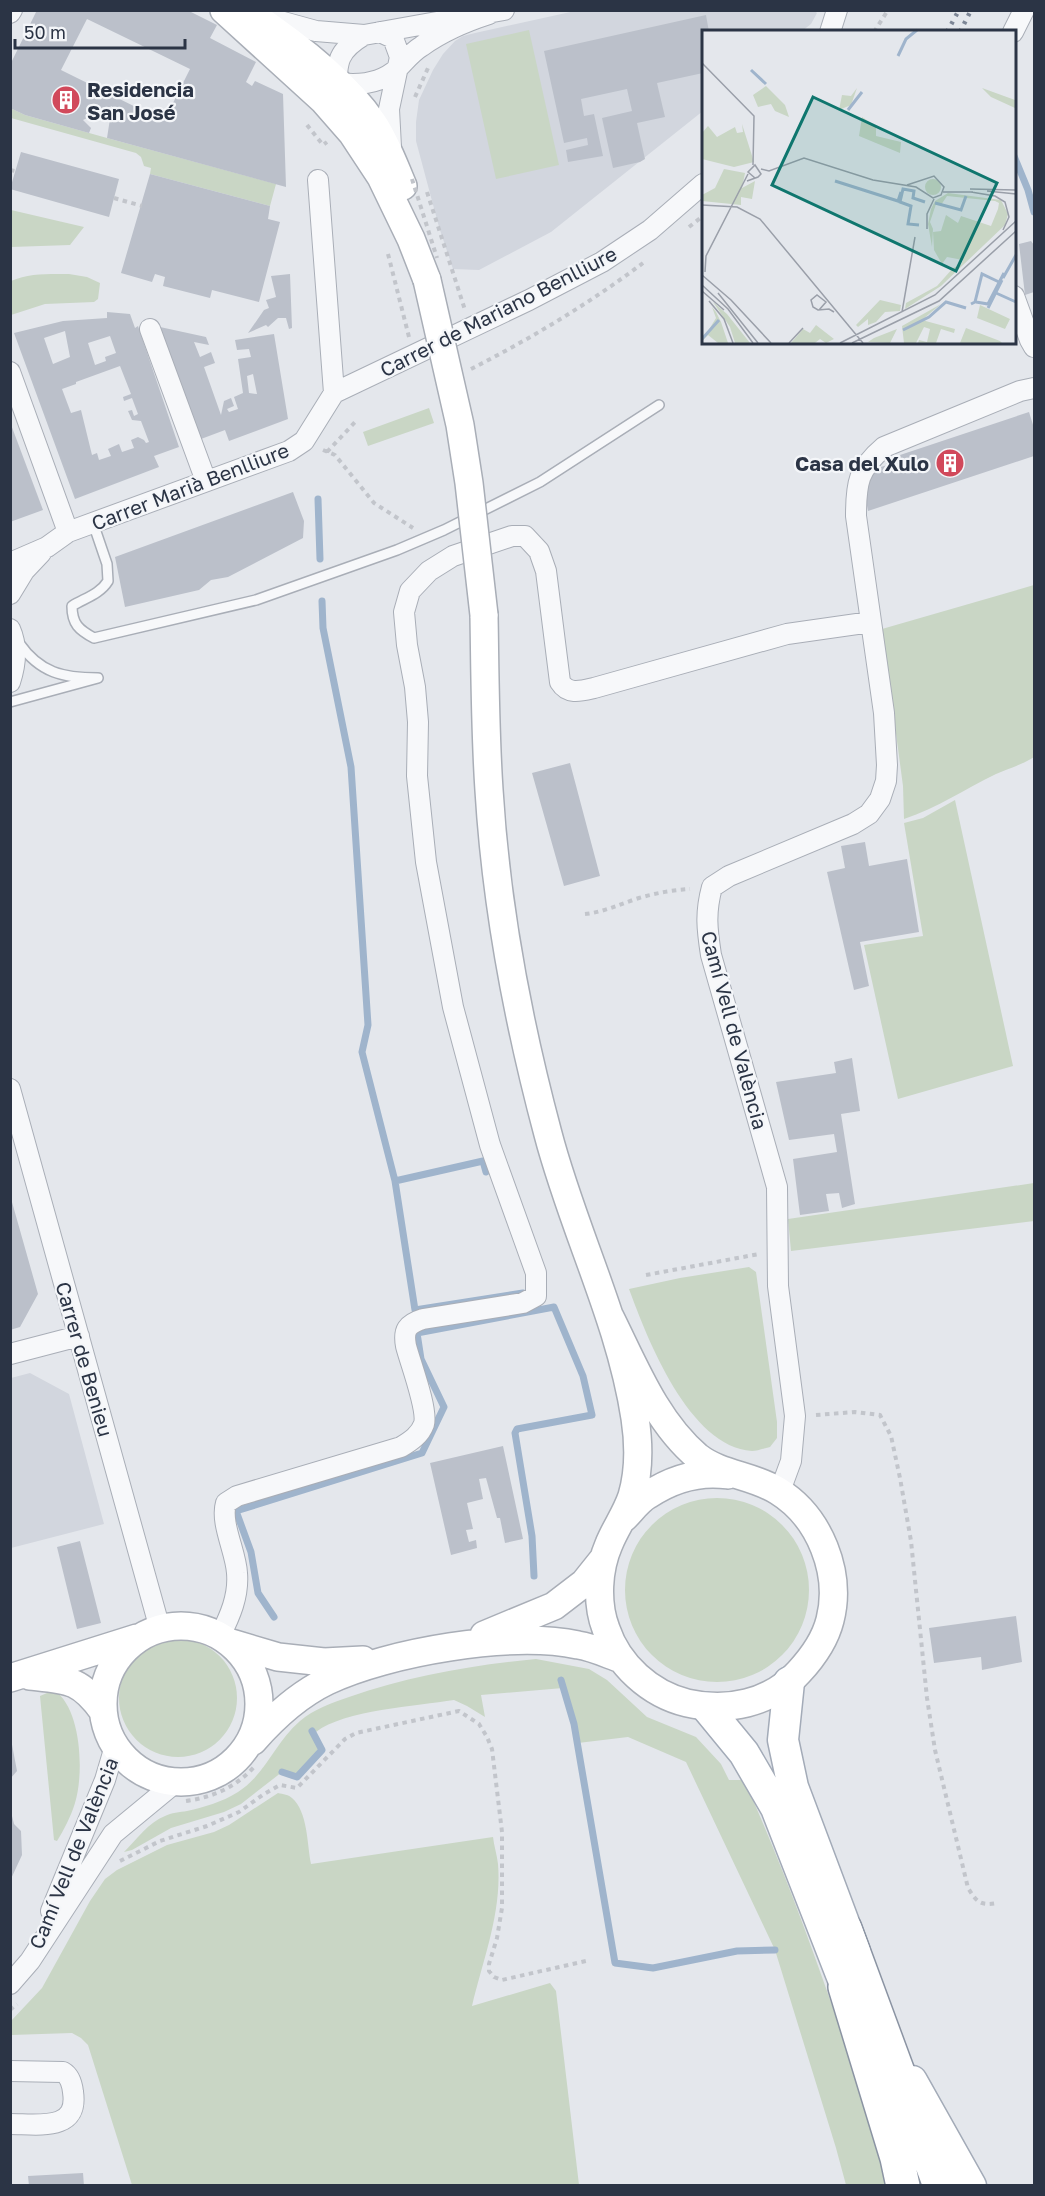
<svg xmlns="http://www.w3.org/2000/svg" width="1045" height="2196" viewBox="0 0 1045 2196" font-family="'Golos Text',sans-serif">
  <style>
    .built { fill: #d2d6de }
    .green { fill: #c9d6c5 }
    .lines { fill: none; stroke-linecap: round; stroke-linejoin: round }
    .stream { stroke: #9fb4cc; stroke-width: 7 }
    .building { fill: #bbc0ca; fill-rule: evenodd }
    .lane-casing { stroke: #a9aeb7; stroke-width: 12 }
    .street-casing { stroke: #a9aeb7; stroke-width: 22 }
    .secondary-casing { stroke: #a9aeb7; stroke-width: 30 }
    .primary-casing { stroke: #a3abb8; stroke-width: 33 }
    .highway-casing { stroke: #8b94a3; stroke-width: 36 }
    .path { stroke: #c2c5cb; stroke-width: 4; stroke-dasharray: 4.5 4.5; stroke-linecap: butt }
    .lane { stroke: #f7f8fa; stroke-width: 9 }
    .street { stroke: #f7f8fa; stroke-width: 20 }
    .secondary { stroke: #fff; stroke-width: 27 }
    .primary { stroke: #fff; stroke-width: 30 }
    .highway { stroke: #fff; stroke-width: 33 }
    .rail { stroke: #7d8696; stroke-width: 4.5; stroke-dasharray: 3 6; stroke-linecap: butt }
    .secondary-bridge-casing { stroke: #a9aeb7; stroke-width: 30; stroke-linecap: butt }
    .path-bridge { stroke: #c2c5cb; stroke-width: 4; stroke-dasharray: 4.5 4.5; stroke-linecap: butt }
    .secondary-bridge { stroke: #fff; stroke-width: 27 }
    .labels { text-anchor: middle; dominant-baseline: central; stroke-width: 4.5; stroke-linejoin: round; paint-order: stroke }
    .poi-label { font-size: 20px; font-weight: bold; fill: #2b3445; stroke: #f4f6f9; text-anchor: start }
    .street-label { font-size: 20px; fill: #2b3445; stroke: #f4f6f9 }
    .inset-river { fill: none; stroke: #9fb4cc; stroke-width: 3 }
    .inset-road { fill: none; stroke: #9a9fa9; stroke-width: 1.5 }
    .view { fill: #0f766e; fill-opacity: 0.15; stroke: #0f766e; stroke-width: 3 }
    .inset-edge { fill: none; stroke: #2b3445; stroke-width: 3 }
  </style>
  <rect width="100%" height="100%" fill="#e4e7ec"/>
  <path class="built" d="M 814,10 L 817,13 L 811,24 L 802,31 L 703,32 L 703,111 L 551,232 L 479,270 L 453,269 L 439,227 L 416,141 L 416,122 L 419,100 L 433,70 L 443,54 L 455,41 L 463,36 L 475,33 L 575,11 Z
    M 30,1373 L 69,1394 L 104,1524 L 11,1548 L 11,1378 Z"/>
  <path class="green" d="M 529,30 L 559,165 L 496,179 L 466,44 Z
    M 10,108 L 25,115 L 107,138 L 276,184 L 270,206 L 150,174 L 151,168 L 144,166 L 141,157 L 136,153 L 11,118 Z
    M 11,210 L 84,227 L 70,245 L 11,247 Z
    M 69,274 L 87,277 L 100,283 L 98,299 L 94,302 L 45,304 L 11,315 L 11,281 C 29,273 49,274 69,274 Z
    M 429,408 L 434,423 L 368,446 L 363,432 Z
    M 1034,585 L 1034,757 C 1022,765 1009,768 996,774 C 965,789 937,808 904,819 L 903,786 L 882,629 Z
    M 955,800 L 1013,1066 L 898,1099 L 864,945 L 923,936 L 904,823 L 923,818 Z
    M 1034,1183 L 1034,1221 L 791,1251 L 788,1219 Z
    M 749,1267 L 756,1272 L 777,1422 L 777,1438 L 770,1447 C 765,1448 758,1451 752,1451 C 689,1447 647,1338 629,1289 L 680,1278 Z
    M625 1590a92 92 0 1 1 184 0a92 92 0 1 1-184 0Z
    M119 1698a59 59 0 1 1 118 0a59 59 0 1 1-118 0Z
    M 536,1659 L 589,1669 L 607,1680 L 647,1717 L 696,1737 L 721,1764 L 729,1780 L 744,1780 C 801,1906 843,2038 888,2169 L 891,2185 L 846,2185 L 836,2148 L 775,1950 L 686,1762 L 628,1737 L 578,1743 L 574,1724 L 563,1688 L 481,1695 L 485,1717 L 467,1706 L 454,1700 C 417,1706 344,1710 316,1732 L 322,1750 L 297,1777 L 282,1772 L 241,1804 L 224,1812 L 171,1828 L 132,1850 L 124,1852 C 136,1840 149,1822 165,1816 C 171,1813 180,1812 187,1811 C 205,1807 222,1802 238,1792 C 266,1774 275,1742 300,1721 C 314,1709 332,1703 349,1697 C 409,1676 473,1665 536,1659 Z
    M 54,1690 C 82,1709 84,1774 75,1803 C 71,1816 64,1830 57,1841 L 54,1840 L 40,1696 Z
    M 278,1793 C 283,1794 289,1795 292,1798 C 308,1812 307,1844 311,1864 L 493,1837 C 494,1846 497,1855 498,1864 C 502,1912 483,1960 472,2006 L 550,1983 L 556,1991 L 579,2185 L 132,2185 L 88,2045 L 81,2038 L 72,2033 L 11,2035 L 11,2021 L 42,1988 L 90,1901 L 105,1879 L 117,1870 L 167,1845 L 214,1832 L 229,1825 Z"/>
  <g class="lines">
    <path class="stream" d="M 1014,156 L 1028,190 L 1034,212
      M 318,499 L 320,559
      M 322,601 L 323,628 L 351,767 L 368,1025 L 362,1052 L 395,1181 L 415,1310 L 523,1293
      M 395,1181 L 483,1161 L 486,1172
      M 274,1617 L 258,1593 L 251,1552 L 236,1511 L 422,1453 L 444,1407 L 421,1359 L 417,1333 L 554,1307 L 583,1376 L 592,1415 L 517,1429 L 515,1433 L 532,1536 L 534,1576
      M 561,1680 L 574,1724 L 615,1963 L 653,1968 L 737,1951 L 775,1950
      M 282,1772 L 297,1777 L 322,1750 L 312,1731"/>
  </g>
  <path class="building" d="M 37,10 L 187,10 L 217,25 L 210,38 L 256,62 L 246,82 L 252,86 L 255,81 L 283,94 L 286,187 L 107,138 L 112,106 L 83,120 L 91,128 L 89,133 L 25,115 L 10,108 L 10,65 ZM 87,19 L 190,69 L 164,121 L 61,70 Z
    M 706,15 L 709,32 L 703,32 L 703,73 L 657,83 L 665,117 L 637,123 L 645,159 L 640,162 L 613,168 L 602,118 L 632,111 L 627,89 L 581,99 L 584,116 L 594,114 L 603,156 L 568,162 L 566,150 L 588,145 L 587,138 L 564,143 L 544,51 Z
    M 21,152 L 119,179 L 109,217 L 10,189 Z
    M 150,174 L 270,206 L 268,219 L 280,222 L 259,302 L 212,290 L 210,298 L 163,286 L 165,277 L 155,274 L 152,282 L 121,273 Z
    M 1031,241 L 1034,245 L 1034,292 L 1025,295 L 1019,244 Z
    M 290,274 L 292,328 L 289,329 L 286,318 L 278,318 L 268,327 L 266,325 L 248,333 L 264,310 L 269,308 L 266,300 L 276,297 L 271,276 Z
    M 107,312 L 130,314 L 135,328 L 138,326 L 179,447 L 154,456 L 159,467 L 75,499 L 14,333 L 63,321 L 107,318 ZM 65,331 L 70,357 L 53,364 L 44,338 ZM 110,336 L 116,353 L 105,357 L 106,361 L 95,365 L 88,343 ZM 120,366 L 131,394 L 123,397 L 124,401 L 132,398 L 138,414 L 134,416 L 132,410 L 128,411 L 132,420 L 141,421 L 149,442 L 146,443 L 144,440 L 138,437 L 131,440 L 134,448 L 122,452 L 119,444 L 108,449 L 111,456 L 99,460 L 97,453 L 92,455 L 81,410 L 71,413 L 62,389 L 76,384 L 76,382 Z
    M 160,327 L 206,337 L 209,345 L 194,342 L 200,357 L 211,352 L 215,363 L 204,367 L 221,415 L 224,401 L 231,398 L 234,406 L 227,409 L 229,412 L 238,409 L 234,397 L 243,393 L 238,359 L 251,357 L 249,349 L 237,350 L 235,340 L 274,334 L 288,419 L 229,441 L 225,430 L 201,439 ZM 253,374 L 257,394 L 249,393 L 247,376 Z
    M 1029,412 L 1034,428 L 1034,456 L 868,511 L 865,495 L 872,470 L 887,465 L 885,460 Z
    M 10,422 L 43,510 L 10,522 Z
    M 293,492 L 304,521 L 303,538 L 228,577 L 211,580 L 199,590 L 125,607 L 115,557 Z
    M 570,763 L 600,876 L 564,886 L 532,773 Z
    M 865,842 L 869,866 L 907,859 L 919,932 L 860,942 L 869,986 L 854,990 L 827,872 L 845,868 L 841,846 Z
    M 852,1058 L 860,1111 L 841,1114 L 855,1204 L 842,1208 L 839,1193 L 826,1194 L 829,1211 L 800,1215 L 793,1159 L 837,1152 L 834,1134 L 789,1140 L 776,1082 L 836,1073 L 834,1062 Z
    M 10,1195 L 38,1294 L 20,1327 L 10,1330 Z
    M 503,1446 L 523,1539 L 505,1543 L 500,1518 L 497,1518 L 486,1478 L 479,1479 L 483,1499 L 467,1503 L 473,1529 L 466,1530 L 469,1542 L 476,1540 L 477,1548 L 451,1555 L 430,1463 Z
    M 80,1541 L 101,1623 L 77,1629 L 57,1547 Z
    M 1016,1616 L 1022,1662 L 982,1670 L 981,1657 L 934,1663 L 929,1628 Z
    M 10,1734 L 17,1771 L 10,1779 Z
    M 10,1808 L 14,1824 L 21,1831 L 22,1855 L 10,1881 Z
    M 83,2173 L 84,2186 L 29,2186 L 28,2176 Z"/>
  <g class="lines">
    <g class="lane-casing">
      <path id="lane" d="M 93,523 L 107,564 L 108,581 C 100,594 85,598 72,606 C 72,624 79,630 94,638 L 256,600 L 397,550 L 444,530 L 540,482 L 659,405
        M 10,702 L 98,678 C 63,678 40,673 19,643"/>
    </g>
    <g class="street-casing">
      <path id="street" d="M 10,13 L 12,10
        M 265,17 L 316,31 L 364,35 L 504,10
        M 380,32 L 393,38 L 400,57 L 389,109 L 391,147
        M 830,32 L 837,10
        M 1013,32 L 1024,10
        M 332,82 C 355,86 380,85 398,68 C 406,60 412,52 422,46 C 443,31 464,22 489,14
        M 336,90 C 337,62 337,51 364,35
        M 318,180 L 334,393
        M 1014,296 L 1030,340 L 1034,347
        M 150,329 L 206,481
        M 10,372 L 68,532
        M 10,563 L 47,547 L 68,532 L 289,451 L 304,441 L 334,393 L 529,300 L 602,262 L 650,230 L 703,184
        M 10,594 L 24,571 L 41,553
        M 10,629 C 18,647 16,664 10,682
        M 10,1089 L 160,1629
        M 10,1354 L 79,1336
        M 780,1491 L 791,1461 L 795,1416 L 778,1286 L 777,1187 L 711,955 C 707,929 705,913 712,887 L 729,876 L 853,824 L 869,814 L 880,799 L 886,781 L 887,765 L 884,713 L 856,516 C 856,483 858,469 884,447 L 1020,391 L 1034,388
        M 220,1636 C 230,1616 239,1596 237,1573 C 236,1552 220,1523 226,1503 L 237,1496 L 401,1447 C 411,1441 420,1435 424,1424 C 428,1409 410,1362 406,1346 C 403,1330 407,1324 423,1319 L 523,1303 L 536,1296 L 536,1273 L 490,1145 L 453,1007 L 426,862 L 417,776 L 418,722 L 415,687 L 407,645 L 404,612 L 410,591 L 429,571 L 453,556 L 512,536 L 525,536 L 539,551 L 546,571 L 560,682 C 568,695 581,691 594,688 L 787,634 L 871,622
        M 51,1911 L 105,1780 L 115,1746
        M 10,1984 L 30,1961 L 113,1834 L 176,1782
        M 10,2071 L 63,2072 C 70,2076 72,2083 73,2092 C 79,2132 37,2124 10,2124"/>
    </g>
    <g class="secondary-casing">
      <path id="secondary" d="M 224,10 L 324,101 L 352,133 L 381,177 L 411,239 L 427,280
        M 248,12 C 290,40 344,80 373,123 C 386,142 394,165 403,186
        M 484,615 C 485,673 485,731 489,790 C 496,906 518,1022 548,1134 C 573,1230 620,1320 635,1418 C 639,1444 639,1472 632,1496 C 626,1514 616,1527 609,1544 C 598,1569 596,1603 606,1629 C 618,1665 650,1694 687,1703 C 727,1712 770,1704 799,1672 C 812,1658 825,1640 830,1620 C 842,1573 820,1517 778,1491 C 753,1475 721,1475 698,1457 C 656,1422 634,1365 610,1317
        M 624,1518 C 632,1510 639,1500 648,1495 C 672,1479 700,1471 728,1475
        M103 1704a78 78 0 1 1 156 0a78 78 0 1 1-156 0Z
        M 484,1635 L 554,1606 L 584,1583 L 604,1558
        M 231,1643 L 278,1657 L 324,1662 L 363,1660
        M 30,1676 C 68,1680 80,1679 103,1711
        M 10,1678 L 137,1638
        M 253,1741 C 274,1717 298,1695 327,1681 C 388,1652 511,1631 578,1645 C 592,1647 607,1654 621,1659"/>
    </g>
    <g class="primary-casing">
      <path id="primary" d="M 789,1682 L 783,1740 L 793,1787 L 855,1952
        M 707,1708 L 744,1753 L 776,1808 L 855,2010
        M 912,2081 L 971,2186"/>
    </g>
    <g class="highway-casing">
      <path id="highway" d="M 845,1929 L 940,2186
        M 845,1987 L 897,2158 L 903,2186"/>
    </g>
    <path class="path" d="M 874,32 L 888,10
      M 415,97 L 428,68
      M 307,125 L 323,145 L 327,142
      M 10,170 L 15,171
      M 427,192 L 465,310
      M 114,198 L 142,206
      M 689,227 L 703,216
      M 388,254 L 409,337
      M 471,369 C 530,339 590,303 643,263
      M 323,450 L 335,455 L 374,503 L 413,528
      M 327,452 L 357,420
      M 585,914 C 604,912 620,904 639,898 C 656,893 673,890 690,889
      M 646,1275 L 759,1254
      M 816,1415 L 855,1412 L 880,1415 L 891,1436 L 900,1478 L 911,1541 L 927,1698 L 935,1750 L 968,1888 C 977,1902 980,1906 997,1903
      M 186,1801 C 214,1797 236,1787 255,1766
      M 120,1861 L 160,1841 L 207,1826 L 239,1812 L 264,1794 L 280,1785 L 297,1788 L 345,1739 L 356,1733 L 459,1711 L 479,1724 L 487,1737 L 492,1749 L 502,1832 L 502,1908 L 497,1938 L 489,1964 L 489,1971 L 494,1977 L 502,1980 L 590,1960
      M 10,2010 L 17,2004"/>
    <use href="#lane" class="lane"/>
    <use href="#street" class="street"/>
    <use href="#secondary" class="secondary"/>
    <use href="#primary" class="primary"/>
    <use href="#highway" class="highway"/>
    <path class="rail" d="M 947,32 L 959,10
      M 960,32 L 971,10"/>
    <g class="secondary-bridge-casing">
      <path id="secondary-bridge" d="M 427,280 L 460,425 L 469,483 L 484,615"/>
    </g>
    <path class="path-bridge" d="M 412,179 L 437,258"/>
    <use href="#secondary-bridge" class="secondary-bridge"/>
  </g>
  <defs>
    <g id="building-disc" transform="scale(1.5)"><circle r="9.5" fill="#d1495b" stroke="#f4f6f9"/><path d="M-4-6H4V6H1V3H-1V6H-4ZM-2.5-4.3h1.7v1.8h-1.7ZM.8-4.3h1.7v1.8H.8ZM-2.5-1h1.7V.8h-1.7ZM.8-1h1.7V.8H.8Z" fill="#fff"/></g>
  </defs>
  <g fill-rule="evenodd">
    <use href="#building-disc" x="66" y="100"/>
    <use href="#building-disc" x="950" y="463"/>
  </g>
  <g class="labels">
    <g class="poi-label">
      <text x="87" y="89">Residencia<tspan x="87" dy="23">San José</tspan></text>
      <text x="929" y="463" text-anchor="end">Casa del Xulo</text>
    </g>
    <g class="street-label">
      <text transform="translate(498 311) rotate(-27)">Carrer de Mariano Benlliure</text>
      <text transform="translate(190 486) rotate(-21)">Carrer Marià Benlliure</text>
      <text transform="translate(735 1030) rotate(75)">Camí Vell de València</text>
      <text transform="translate(85 1359) rotate(74)">Carrer de Benieu</text>
      <text transform="translate(73 1853) rotate(-68)">Camí Vell de València</text>
    </g>
  </g>
  <g transform="translate(702 30)">
    <rect width="314" height="314" fill="#e4e7ec"/>
    <path d="M 64,56 L 83,75 L 87,87 L 73,81 L 69,74 L 56,77 L 51,65 ZM 155,58 L 149,75 L 137,80 L 140,65 L 149,66 ZM 280,58 L 313,70 L 313,78 L 289,67 ZM 160,87 L 174,96 L 174,106 L 199,112 L 198,123 L 157,106 ZM 40,94 L 52,132 L 32,137 L 0,129 L 0,103 L 6,96 L 15,107 L 33,97 L 35,103 L 41,102 ZM 22,139 L 43,143 L 40,158 L 53,151 L 50,169 L 39,167 L 39,175 L 0,171 L 0,165 L 13,158 ZM223 157a8 8 0 1 1 16 0a8 8 0 1 1-16 0ZM 246,163 L 299,170 L 306,184 L 303,195 L 239,256 L 203,279 L 204,273 L 235,256 L 251,238 L 259,235 L 261,230 L 245,227 L 240,234 L 232,220 L 231,202 L 239,201 L 244,185 L 256,193 L 259,186 L 289,196 L 296,179 L 297,173 L 293,171 L 245,166 L 239,175 L 234,174 L 228,192 L 231,199 L 230,217 L 226,194 L 229,179 L 233,171 ZM 178,270 L 199,275 L 198,281 L 183,282 L 174,292 L 166,295 L 166,289 L 156,297 L 154,295 ZM 11,272 L 25,284 L 48,313 L 33,313 L 28,297 ZM 239,274 L 220,290 L 253,299 L 252,303 L 239,299 L 234,313 L 216,313 L 217,310 L 225,312 L 228,299 L 222,297 L 214,313 L 202,313 L 200,296 ZM 278,275 L 308,289 L 303,299 L 275,288 ZM 10,277 L 14,282 L 19,292 L 26,313 L 16,313 L 6,305 L 0,311 L 14,288 ZM 114,295 L 132,309 L 124,313 L 118,309 L 113,313 L 89,313 L 101,299 L 108,303 ZM 264,298 L 298,311 L 300,313 L 258,313 ZM 195,299 L 188,313 L 166,312 L 172,308 Z" fill="#c9d6c5"/>
    <path class="inset-river" d="M 196,26 L 204,9 L 215,0M 49,40 L 64,54M 146,80 L 160,62M 133,151 L 196,171 L 199,162M 233,173 L 259,180 L 264,166M 217,195 L 206,194 L 209,176 L 198,172 L 201,159 L 212,161 L 211,168 L 223,172M 301,248 L 314,225M 294,263 L 314,272M 274,272 L 286,274 L 302,243M 269,274 L 273,272 L 280,244 L 297,252M 286,278 L 300,250M 201,300 L 227,287 L 244,272 L 264,278M 0,309 L 17,290"/>
    <path class="inset-road" d="M 0,33 L 52,86 L 51,135M 59,139 L 67,141 L 102,128 L 171,150 L 214,157 L 231,168 L 239,165 L 242,157 L 232,146 L 205,155M 45,151 L 56,147 L 59,144 L 53,135 L 46,142 L 53,148M 268,159 L 314,160M 285,161 L 314,164M 241,162 L 271,162M 269,162 L 293,166 L 303,172 L 307,187 L 301,200M 0,175 L 35,177 L 58,189 L 161,313M 225,199 L 225,184 L 232,169M 3,242 L 4,226 L 46,144M 0,245 L 29,270 L 69,313M 0,255 L 26,279 L 51,313M 0,261 L 22,280M 16,263 L 56,313M 7,271 L 22,289 L 31,313M 117,280 L 124,272 L 115,265 L 109,270 L 111,277 L 116,280 L 127,279 L 132,282M 200,282 L 213,207M 87,313 L 101,298M 138,313 L 233,265 L 314,191M 150,313 L 237,271 L 314,201"/>
    <path class="view" d="M 111,67 L 295,153 L 254,241 L 70,155 Z"/>
    <rect width="314" height="314" class="inset-edge"/>
  </g>
  <rect width="1045" height="2196" fill="none" stroke="#2b3445" stroke-width="24"/>
  <path d="M15 39v9h170v-9" fill="none" stroke="#2b3445" stroke-width="3"/>
  <text x="24" y="39" font-size="18" fill="#2b3445" stroke="#f4f6f9" stroke-width="4.5" paint-order="stroke">50 m</text>
</svg>
